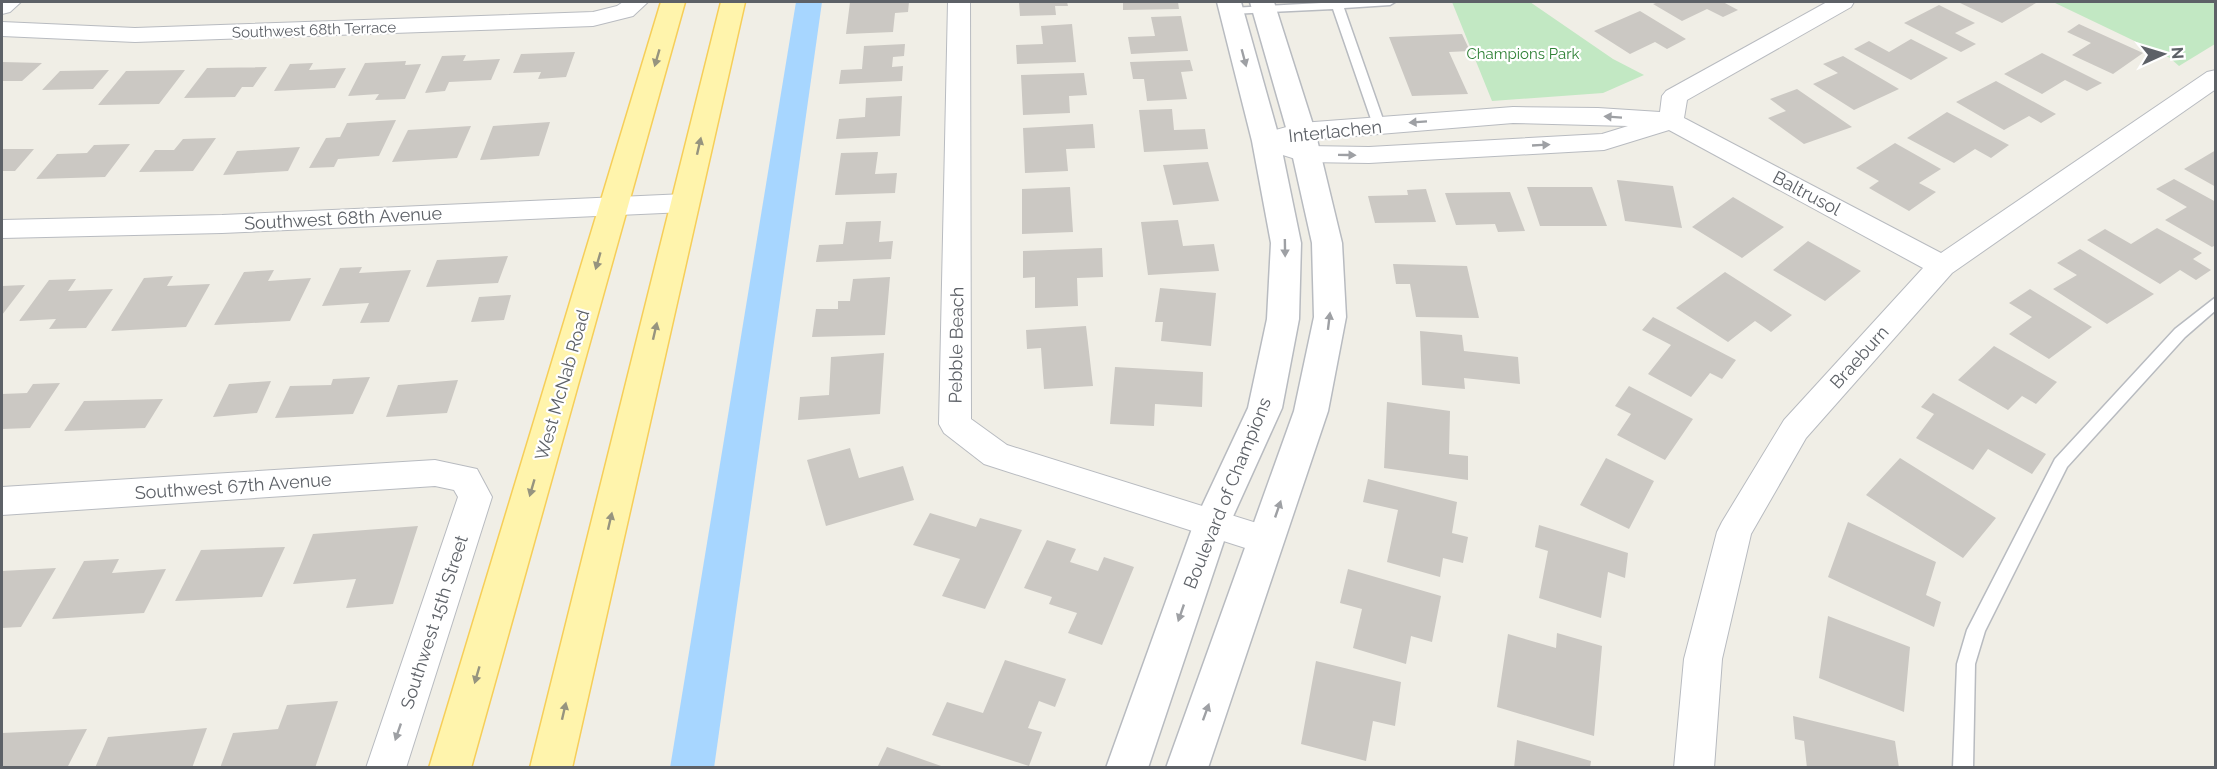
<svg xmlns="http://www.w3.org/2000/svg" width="2217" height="769" viewBox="0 0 2217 769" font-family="Raleway,sans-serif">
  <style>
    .green { fill: #c2e8c3 }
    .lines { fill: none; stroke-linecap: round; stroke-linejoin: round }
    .canal { fill: #a7d6ff; fill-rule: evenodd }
    .building { fill: #cbc8c3 }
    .service-casing { stroke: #b8bbc0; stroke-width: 3 }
    .minor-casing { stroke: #b8bbc0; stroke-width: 2 }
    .tertiary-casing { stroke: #b8bbc0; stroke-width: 3 }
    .primary-casing { stroke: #f6ce59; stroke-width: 3 }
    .service { fill: #fff; fill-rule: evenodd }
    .minor { fill: #fff; fill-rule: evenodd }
    .tertiary { fill: #fff; fill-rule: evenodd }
    .primary { fill: #fff4ac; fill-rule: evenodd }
    .oneway { fill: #96947f }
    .oneway2 { fill: #9ea0a4 }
    .labels { text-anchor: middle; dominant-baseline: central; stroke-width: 4.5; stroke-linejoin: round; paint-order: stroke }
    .far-street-label { font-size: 15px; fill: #5d6167; stroke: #fff }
    .far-park-label { font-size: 15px; fill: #318238; stroke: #fff }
    .street-label { font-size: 18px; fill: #5d6167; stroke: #fff }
  </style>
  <rect width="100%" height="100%" fill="#f0eee6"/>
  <path class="green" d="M 1452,2 L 1530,2 L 1613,59 L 1644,75 L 1603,93 L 1492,101 Z
    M 2053,2 L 2215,2 L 2215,44 L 2179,66 L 2170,58 Z"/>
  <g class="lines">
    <path class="canal" d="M 796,2 L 822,2 L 714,768 L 670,768 Z"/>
  </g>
  <path class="building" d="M 850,2 L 909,2 L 908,12 L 895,13 L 893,32 L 846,34 Z
    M 1019,2 L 1067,2 L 1068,6 L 1055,6 L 1056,15 L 1020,16 Z
    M 1123,2 L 1178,2 L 1179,9 L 1123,10 Z
    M 1659,2 L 1723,2 L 1738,10 L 1723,17 L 1707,9 L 1682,21 L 1653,4 Z
    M 1958,2 L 2033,2 L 2036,3 L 2002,23 Z
    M 1939,5 L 1975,23 L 1955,33 L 1976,44 L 1961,52 L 1904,23 Z
    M 1640,11 L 1686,39 L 1667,49 L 1655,42 L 1630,54 L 1594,31 Z
    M 1181,16 L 1188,51 L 1131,54 L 1128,37 L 1155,36 L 1151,17 Z
    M 1072,24 L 1076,62 L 1017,64 L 1016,45 L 1043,44 L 1041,26 Z
    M 2079,24 L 2143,53 L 2113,74 L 2072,55 L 2091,43 L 2067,32 Z
    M 1462,34 L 1470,51 L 1449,52 L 1468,94 L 1412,96 L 1389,37 Z
    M 1911,39 L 1948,58 L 1911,80 L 1854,49 L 1869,41 L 1889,52 Z
    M 905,44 L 904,56 L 893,57 L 892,67 L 903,66 L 902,81 L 839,84 L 841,70 L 862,69 L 864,46 Z
    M 575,52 L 566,77 L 538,79 L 541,72 L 513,73 L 521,54 Z
    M 2042,53 L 2102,83 L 2087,91 L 2065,80 L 2042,94 L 2004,74 Z
    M 466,55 L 463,61 L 500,59 L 491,80 L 449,82 L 445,91 L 425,93 L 442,56 Z
    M 1843,56 L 1899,89 L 1854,110 L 1813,84 L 1838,73 L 1823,64 Z
    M 1190,60 L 1193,71 L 1181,72 L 1187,99 L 1147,101 L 1144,79 L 1133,79 L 1130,62 Z
    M 406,61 L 405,65 L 421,64 L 405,99 L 375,100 L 379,94 L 348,96 L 365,63 Z
    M 2,62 L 42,63 L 22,81 L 2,81 Z
    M 313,63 L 309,70 L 346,68 L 335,88 L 274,91 L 290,64 Z
    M 267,67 L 253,87 L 242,87 L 235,97 L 184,98 L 207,68 Z
    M 109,70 L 93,89 L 42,90 L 60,71 Z
    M 185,70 L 159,104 L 98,105 L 126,71 Z
    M 1084,73 L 1087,95 L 1069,96 L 1070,113 L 1023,115 L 1021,75 Z
    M 1996,81 L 2056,114 L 2041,123 L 2029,116 L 2004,130 L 1956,102 Z
    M 1797,89 L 1852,127 L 1804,144 L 1768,118 L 1786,111 L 1770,99 Z
    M 902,96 L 900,136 L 836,139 L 839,119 L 865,117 L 866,98 Z
    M 1172,109 L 1174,130 L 1205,129 L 1208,149 L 1144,152 L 1139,110 Z
    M 1947,112 L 2009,145 L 1991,158 L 1975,149 L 1954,163 L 1907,138 Z
    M 396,120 L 379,156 L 338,159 L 334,167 L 309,168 L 326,138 L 340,137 L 347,123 Z
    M 550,122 L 539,156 L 480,160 L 493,126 Z
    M 1093,124 L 1095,148 L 1066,149 L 1068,171 L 1025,173 L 1023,128 Z
    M 471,126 L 457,158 L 392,162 L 408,130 Z
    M 216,138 L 193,171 L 139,172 L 155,150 L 174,150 L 183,139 Z
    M 1895,143 L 1941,169 L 1919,183 L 1936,192 L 1909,211 L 1869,188 L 1879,181 L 1856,168 Z
    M 130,144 L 105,177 L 36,179 L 57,154 L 87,153 L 94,145 Z
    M 300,147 L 288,171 L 223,175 L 237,151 Z
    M 2,149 L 34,149 L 15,171 L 2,171 Z
    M 2216,150 L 2216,187 L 2184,169 Z
    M 878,152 L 875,174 L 897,173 L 895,193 L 835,195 L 841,153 Z
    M 1208,162 L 1219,201 L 1173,205 L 1163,165 Z
    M 2174,179 L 2216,202 L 2216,245 L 2212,247 L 2165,220 L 2187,207 L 2156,189 Z
    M 1617,180 L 1673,186 L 1682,228 L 1625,221 Z
    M 1070,187 L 1073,232 L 1022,234 L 1022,189 Z
    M 1527,187 L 1592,187 L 1607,226 L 1540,226 Z
    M 1426,189 L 1436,222 L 1375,223 L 1368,196 L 1408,195 L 1407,190 Z
    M 1510,192 L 1525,231 L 1498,232 L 1495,224 L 1456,225 L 1445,193 Z
    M 1733,197 L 1784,227 L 1742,258 L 1692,227 Z
    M 1178,220 L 1183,246 L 1214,244 L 1219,271 L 1148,275 L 1141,222 Z
    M 881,221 L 879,242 L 893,241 L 891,259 L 816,262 L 819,245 L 843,244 L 846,222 Z
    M 2157,228 L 2202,253 L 2193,259 L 2211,270 L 2196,280 L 2180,270 L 2160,284 L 2087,240 L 2105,229 L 2131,244 Z
    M 1808,241 L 1861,271 L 1825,301 L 1773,270 Z
    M 1102,248 L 1103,277 L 1077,278 L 1078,306 L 1035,308 L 1035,277 L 1023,278 L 1023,251 Z
    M 2080,249 L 2154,294 L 2107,324 L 2053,289 L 2077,275 L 2057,263 Z
    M 508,256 L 498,283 L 426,287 L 437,260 Z
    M 1393,264 L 1467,266 L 1479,318 L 1416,317 L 1410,284 L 1396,284 Z
    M 362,267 L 359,273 L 411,270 L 389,322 L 360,323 L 369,303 L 322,306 L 340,268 Z
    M 274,270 L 268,281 L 311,278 L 290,321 L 214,325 L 244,272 Z
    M 1725,272 L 1792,315 L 1771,332 L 1755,321 L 1728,342 L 1676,308 Z
    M 173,276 L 167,286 L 210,284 L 186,327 L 111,331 L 144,278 Z
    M 890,277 L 885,335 L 812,337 L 816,309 L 838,309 L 838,301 L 850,301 L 853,279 Z
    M 76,279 L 68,291 L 113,289 L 86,328 L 49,329 L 56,319 L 19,321 L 49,280 Z
    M 25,285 L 2,315 L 2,286 Z
    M 1160,288 L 1216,293 L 1211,346 L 1161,341 L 1163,322 L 1155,322 Z
    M 2030,289 L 2092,327 L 2049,359 L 2009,334 L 2032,317 L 2009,303 Z
    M 511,295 L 504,320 L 471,322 L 479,297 Z
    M 1653,317 L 1736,360 L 1722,379 L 1710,373 L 1691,397 L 1648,374 L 1671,345 L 1642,330 Z
    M 1086,326 L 1093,386 L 1044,389 L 1041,348 L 1027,349 L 1026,330 Z
    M 1420,331 L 1462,335 L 1464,351 L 1518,357 L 1520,384 L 1464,378 L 1465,389 L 1422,385 Z
    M 1994,346 L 2057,382 L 2036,404 L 2022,396 L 2008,410 L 1958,380 Z
    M 884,353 L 880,414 L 798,420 L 800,397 L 829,395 L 831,357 Z
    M 1115,367 L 1203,372 L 1202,407 L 1155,404 L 1154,426 L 1110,424 Z
    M 370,377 L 353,414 L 275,418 L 290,386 L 331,385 L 333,379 Z
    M 458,380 L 447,413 L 386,417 L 398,385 Z
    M 271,381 L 257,413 L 213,417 L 229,384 Z
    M 60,383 L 30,428 L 2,429 L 2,394 L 27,393 L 33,384 Z
    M 1629,386 L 1693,419 L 1665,460 L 1617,435 L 1631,414 L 1615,406 Z
    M 1933,393 L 2046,454 L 2032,474 L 1988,449 L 1973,470 L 1916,438 L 1934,414 L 1921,407 Z
    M 163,399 L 145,428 L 64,431 L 84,401 Z
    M 1387,402 L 1450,411 L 1449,454 L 1468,456 L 1468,480 L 1384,468 Z
    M 850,448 L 859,478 L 903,466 L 914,500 L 826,526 L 807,460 Z
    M 1606,458 L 1654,481 L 1629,529 L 1580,505 Z
    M 1900,458 L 1996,518 L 1963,558 L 1866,495 Z
    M 1368,479 L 1457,502 L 1452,533 L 1468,537 L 1463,563 L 1443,558 L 1440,577 L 1387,562 L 1398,510 L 1363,502 Z
    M 930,513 L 976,527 L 980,518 L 1022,530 L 985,609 L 942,596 L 960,559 L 913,545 Z
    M 1848,522 L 1936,562 L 1926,595 L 1941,602 L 1934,627 L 1828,577 Z
    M 1539,525 L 1628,553 L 1625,578 L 1608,572 L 1601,618 L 1539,598 L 1548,551 L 1535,547 Z
    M 418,526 L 393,604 L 346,608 L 356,579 L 293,584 L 313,534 Z
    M 1047,540 L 1076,549 L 1070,562 L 1098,571 L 1104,557 L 1134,567 L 1102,645 L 1068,633 L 1077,613 L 1049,604 L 1052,597 L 1024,588 Z
    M 285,547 L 262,597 L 175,601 L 201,550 Z
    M 119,559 L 112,573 L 166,569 L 144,613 L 52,619 L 84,561 Z
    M 56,568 L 21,627 L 2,628 L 2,571 Z
    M 1348,569 L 1441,596 L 1432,642 L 1411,636 L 1406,664 L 1353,648 L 1362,609 L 1340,603 Z
    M 1828,616 L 1910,647 L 1904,712 L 1819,678 Z
    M 1557,633 L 1602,646 L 1594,736 L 1497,707 L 1508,634 L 1556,648 Z
    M 1005,660 L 1066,679 L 1055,707 L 1039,701 L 1028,728 L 1042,732 L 1029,766 L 932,735 L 947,702 L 983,713 Z
    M 1316,661 L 1401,682 L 1395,726 L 1373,721 L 1366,761 L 1301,744 Z
    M 338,701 L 315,768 L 220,768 L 233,733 L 278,729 L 287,705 Z
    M 1793,716 L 1895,741 L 1899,768 L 1807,768 L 1804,741 L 1795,739 Z
    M 207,728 L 192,768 L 95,768 L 108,737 Z
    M 87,729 L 67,768 L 2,768 L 2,733 Z
    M 1517,740 L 1591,761 L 1590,768 L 1514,768 Z
    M 887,747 L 944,767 L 944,768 L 877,768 Z"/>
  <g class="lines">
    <g class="service-casing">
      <path id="service" d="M 1340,2 L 1395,2 L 1390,5 L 1344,8 L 1385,125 L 1383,128 L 1379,129 L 1373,125 L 1333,9 L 1231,14 L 1225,11 L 1231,8 Z
        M 2216,297 L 2216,310 L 2185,337 L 2067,467 L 1985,631 L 1975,664 L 1973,768 L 1953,768 L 1957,664 L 1967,630 L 2055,459 L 2175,329 Z"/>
    </g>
    <g class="minor-casing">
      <path id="minor" d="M 2,2 L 21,2 L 10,12 L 2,14 Z
        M 623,2 L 648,2 L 633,16 L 593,26 L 135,42 L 2,36 L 2,22 L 135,28 L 593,12 L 617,6 Z
        M 948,2 L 970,2 L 971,419 L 1007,445 L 1279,530 L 1284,540 L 1279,550 L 1267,555 L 984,464 L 944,433 L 939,424 Z
        M 1827,2 L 1854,2 L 1851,7 L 1687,100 L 1684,118 L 1941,253 L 2207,72 L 2216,70 L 2216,89 L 1952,273 L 1806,438 L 1751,534 L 1722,659 L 1714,768 L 1674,768 L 1684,659 L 1717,532 L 1722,522 L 1784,420 L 1923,268 L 1669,130 L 1604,150 L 1369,163 L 1305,162 L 1257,147 L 1253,141 L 1257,135 L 1301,123 L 1513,107 L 1598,108 L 1660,112 L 1662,96 L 1666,91 ZM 1513,123 L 1628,126 L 1602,134 L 1369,147 L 1307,146 L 1294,141 Z
        M 685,194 L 695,197 L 699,203 L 695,209 L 685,212 L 222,233 L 2,238 L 2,220 L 222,215 Z
        M 435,460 L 477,469 L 492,497 L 406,768 L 366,768 L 458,497 L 454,490 L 435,486 L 2,515 L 2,487 Z"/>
    </g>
    <g class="tertiary-casing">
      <path id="tertiary" d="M 1217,2 L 1241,2 L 1280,141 L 1301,243 L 1299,319 L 1282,408 L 1230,523 L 1148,768 L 1106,768 L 1194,523 L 1248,408 L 1267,319 L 1271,243 L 1252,141 Z
        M 1250,2 L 1274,2 L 1315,131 L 1342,243 L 1346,317 L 1328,411 L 1208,768 L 1166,768 L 1294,411 L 1314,317 L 1312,243 L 1287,131 Z"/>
    </g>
    <g class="primary-casing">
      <path id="primary" d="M 661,2 L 685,2 L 471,768 L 429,768 Z
        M 721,2 L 745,2 L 572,768 L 530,768 Z"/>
    </g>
    <use href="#service" class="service"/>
    <use href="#minor" class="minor"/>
    <use href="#tertiary" class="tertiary"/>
    <use href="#primary" class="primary"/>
  </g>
  <defs><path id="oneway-solid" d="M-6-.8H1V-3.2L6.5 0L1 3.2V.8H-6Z" transform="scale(1.5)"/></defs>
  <g class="oneway">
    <use href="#oneway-solid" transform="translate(657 58) rotate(106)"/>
    <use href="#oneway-solid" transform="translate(699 146) rotate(-77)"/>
    <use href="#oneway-solid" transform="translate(598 261) rotate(106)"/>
    <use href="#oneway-solid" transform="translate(655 331) rotate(-77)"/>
    <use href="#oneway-solid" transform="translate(532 488) rotate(106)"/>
    <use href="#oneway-solid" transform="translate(610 521) rotate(-77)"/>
    <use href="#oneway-solid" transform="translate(477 675) rotate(106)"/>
    <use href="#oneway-solid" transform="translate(564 711) rotate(-77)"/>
  </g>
  <g class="oneway2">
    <use href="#oneway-solid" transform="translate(1244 58) rotate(75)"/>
    <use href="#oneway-solid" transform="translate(1613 117) rotate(-176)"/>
    <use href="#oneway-solid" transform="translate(1418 122) rotate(176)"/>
    <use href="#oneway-solid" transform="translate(1541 145) rotate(-3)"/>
    <use href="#oneway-solid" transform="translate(1347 155) rotate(1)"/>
    <use href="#oneway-solid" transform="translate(1285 248) rotate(89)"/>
    <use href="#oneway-solid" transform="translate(1329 321) rotate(-83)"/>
    <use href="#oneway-solid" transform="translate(1278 509) rotate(-71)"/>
    <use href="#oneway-solid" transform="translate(1181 613) rotate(109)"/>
    <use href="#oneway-solid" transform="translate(1206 712) rotate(-70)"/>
    <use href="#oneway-solid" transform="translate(398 732) rotate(109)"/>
  </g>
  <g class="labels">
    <g class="far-street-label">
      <text transform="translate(314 30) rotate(-2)">Southwest 68th Terrace</text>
    </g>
    <g class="far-park-label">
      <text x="1523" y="54">Champions Park</text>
    </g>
    <g class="street-label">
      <text transform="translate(1335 131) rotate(-6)">Interlachen</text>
      <text transform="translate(1807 193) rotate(28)">Baltrusol</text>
      <text transform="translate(343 218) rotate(-3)">Southwest 68th Avenue</text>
      <text transform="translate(956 345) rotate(-89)">Pebble Beach</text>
      <text transform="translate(1859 357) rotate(-48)">Braeburn</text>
      <text transform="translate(562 385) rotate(-74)">West McNab Road</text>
      <text transform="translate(233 486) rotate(-4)">Southwest 67th Avenue</text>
      <text transform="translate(1227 493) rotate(-68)">Boulevard of Champions</text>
      <text transform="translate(434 622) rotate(-72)">Southwest 15th Street</text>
    </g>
  </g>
  <rect width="2217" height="769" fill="none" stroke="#5d6167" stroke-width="6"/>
  <g transform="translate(2163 54) rotate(86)" stroke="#ffffff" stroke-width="4.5" paint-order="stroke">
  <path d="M0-4.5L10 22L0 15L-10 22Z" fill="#5d6167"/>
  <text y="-9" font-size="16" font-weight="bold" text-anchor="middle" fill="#5d6167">N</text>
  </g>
</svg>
